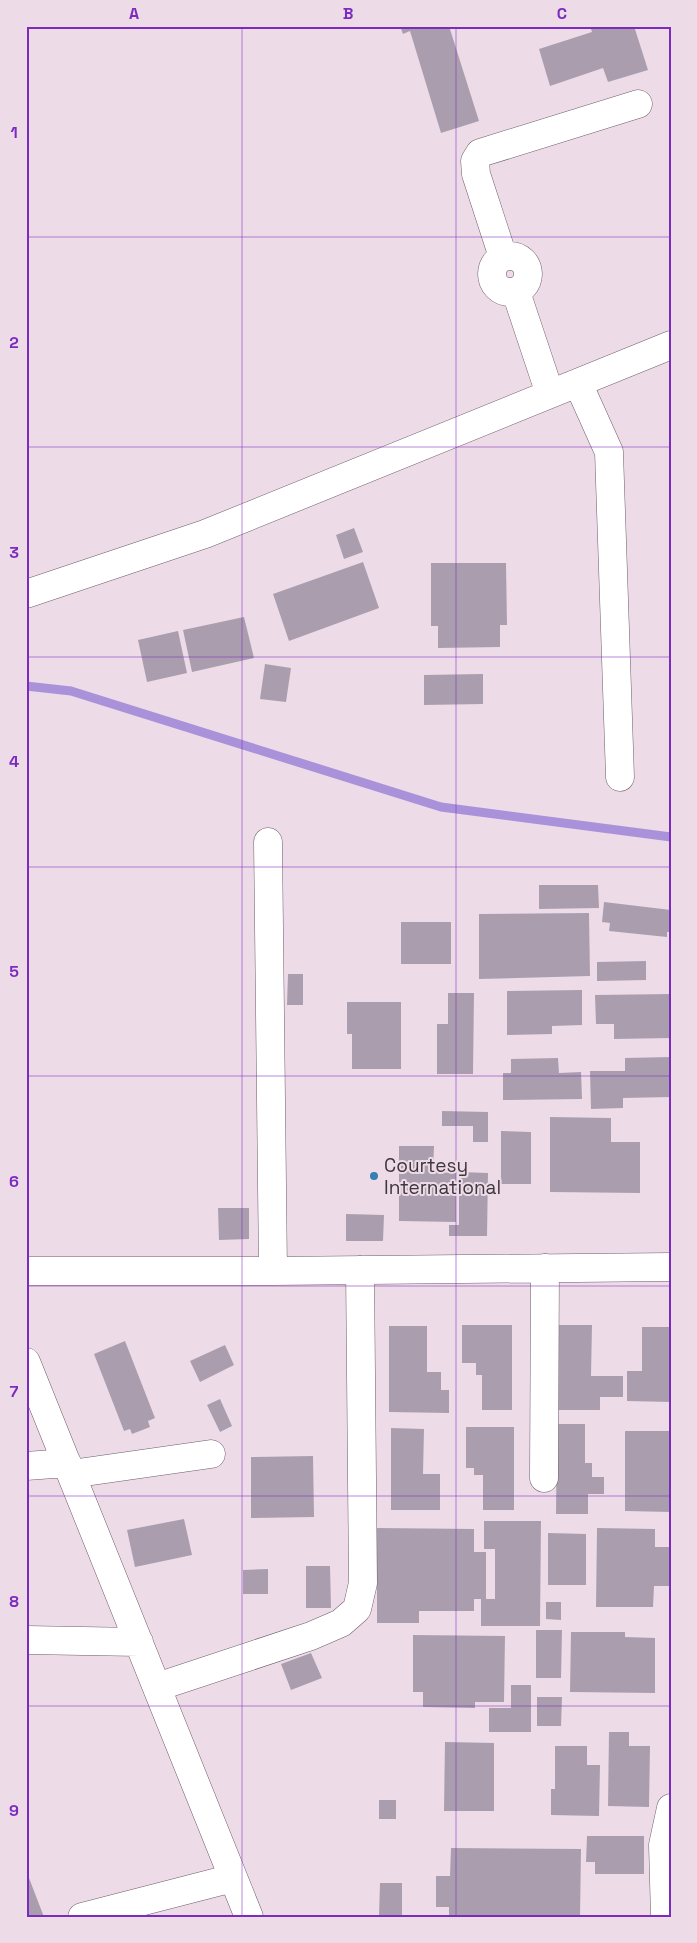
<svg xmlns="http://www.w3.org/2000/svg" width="697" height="1943" viewBox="0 0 697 1943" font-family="'Space Grotesk',sans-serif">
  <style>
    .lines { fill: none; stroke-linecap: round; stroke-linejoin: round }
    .stream { stroke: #aa92db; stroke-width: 9 }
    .building { fill: #aa9eae }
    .minor-casing { stroke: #6d5e69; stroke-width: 29 }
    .minor { stroke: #fff; stroke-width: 28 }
    .grid { fill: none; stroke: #7b2cbf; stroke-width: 1; stroke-opacity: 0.55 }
    .poi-dot { fill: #367fb3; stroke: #eedbe8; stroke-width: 2 }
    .labels { text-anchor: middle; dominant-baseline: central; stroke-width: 4; stroke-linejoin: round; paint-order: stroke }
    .poi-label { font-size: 19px; fill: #3e373c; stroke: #eedbe8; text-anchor: start }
    .neatline { fill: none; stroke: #7b2cbf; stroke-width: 2 }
    .grid-label { font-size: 16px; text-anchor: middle; font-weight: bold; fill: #7b2cbf }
  </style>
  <rect width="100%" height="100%" fill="#eedbe8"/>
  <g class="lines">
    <path class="stream" d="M 26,686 L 71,691 L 441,807 L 671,837"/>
  </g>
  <path class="building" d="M 400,26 L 449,26 L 479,121 L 441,133 L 410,31 L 403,34 Z
    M 590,26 L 634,26 L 648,70 L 608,82 L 603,68 L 550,86 L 539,49 L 592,32 Z
    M 354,528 L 363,552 L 344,559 L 336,535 Z
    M 363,562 L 379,608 L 289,641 L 273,594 Z
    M 431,563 L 506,563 L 507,625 L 500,625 L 500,647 L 438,648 L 438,626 L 431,626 Z
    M 244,617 L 254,658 L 192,672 L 183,630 Z
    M 178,631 L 187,673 L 147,682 L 138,640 Z
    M 265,664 L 291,668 L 286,702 L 260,699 Z
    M 483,674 L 483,704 L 424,705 L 424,675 Z
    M 539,885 L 598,885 L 599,908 L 539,909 Z
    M 604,902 L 671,910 L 671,932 L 667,932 L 667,937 L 609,931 L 610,923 L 602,922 Z
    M 589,913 L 590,976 L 479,979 L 479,914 Z
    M 401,922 L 451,922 L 451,964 L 401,964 Z
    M 646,961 L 646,980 L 597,981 L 597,962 Z
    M 288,974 L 303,974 L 303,1005 L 287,1005 Z
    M 582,990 L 582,1025 L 552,1026 L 552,1034 L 507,1035 L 507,991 Z
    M 448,993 L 474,993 L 473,1074 L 437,1074 L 437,1024 L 448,1024 Z
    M 671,994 L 671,1038 L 614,1039 L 614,1024 L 596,1024 L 595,995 Z
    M 347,1002 L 401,1002 L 401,1069 L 352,1069 L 352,1034 L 347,1034 Z
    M 671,1057 L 671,1097 L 623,1098 L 623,1108 L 591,1109 L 590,1071 L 625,1071 L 625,1058 Z
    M 558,1058 L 559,1073 L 581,1072 L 582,1099 L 503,1100 L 503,1073 L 511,1073 L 511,1059 Z
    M 442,1111 L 488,1112 L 488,1142 L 473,1142 L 473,1126 L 442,1126 Z
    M 550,1117 L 611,1118 L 611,1142 L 640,1142 L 640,1193 L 550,1192 Z
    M 501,1131 L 531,1132 L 531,1184 L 501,1184 Z
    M 399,1146 L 434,1146 L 433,1172 L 456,1173 L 456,1222 L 399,1221 Z
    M 459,1172 L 488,1173 L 487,1236 L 449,1236 L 449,1225 L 459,1225 Z
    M 218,1208 L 249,1208 L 249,1239 L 219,1240 Z
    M 346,1214 L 384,1215 L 383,1241 L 346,1241 Z
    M 462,1325 L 512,1325 L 512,1410 L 482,1410 L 482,1375 L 476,1375 L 476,1363 L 462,1363 Z
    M 556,1325 L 592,1325 L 591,1376 L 623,1376 L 623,1397 L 600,1397 L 600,1410 L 556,1410 Z
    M 389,1326 L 427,1326 L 427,1372 L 441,1372 L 441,1390 L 449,1390 L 449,1413 L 389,1412 Z
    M 642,1327 L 671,1327 L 671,1402 L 627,1401 L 627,1371 L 642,1371 Z
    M 125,1341 L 155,1418 L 148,1421 L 150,1427 L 132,1434 L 130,1429 L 124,1431 L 94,1354 Z
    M 225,1345 L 234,1365 L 200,1382 L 190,1361 Z
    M 220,1399 L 232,1426 L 220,1432 L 207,1405 Z
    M 557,1424 L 585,1424 L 585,1463 L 592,1463 L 592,1477 L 604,1477 L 604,1494 L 588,1494 L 588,1514 L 556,1514 Z
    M 466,1427 L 514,1427 L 514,1510 L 483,1510 L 483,1475 L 474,1475 L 474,1468 L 466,1468 Z
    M 391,1428 L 424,1429 L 423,1474 L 440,1474 L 440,1510 L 391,1510 Z
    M 625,1431 L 671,1431 L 671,1512 L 625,1511 Z
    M 313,1456 L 314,1517 L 251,1518 L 251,1457 Z
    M 184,1519 L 192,1555 L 135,1567 L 127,1530 Z
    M 484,1521 L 541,1521 L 540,1626 L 481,1626 L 481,1599 L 474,1599 L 474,1611 L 419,1611 L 419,1623 L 377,1623 L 377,1528 L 474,1529 L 474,1552 L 486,1552 L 486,1599 L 495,1599 L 495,1549 L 484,1549 Z
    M 597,1528 L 655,1529 L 655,1547 L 670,1547 L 670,1586 L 654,1586 L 653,1607 L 596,1607 Z
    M 548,1533 L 586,1534 L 586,1585 L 548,1585 Z
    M 306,1566 L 330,1566 L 331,1608 L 306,1608 Z
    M 268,1569 L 268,1594 L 243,1594 L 243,1570 Z
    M 546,1602 L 561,1602 L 561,1620 L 546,1619 Z
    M 536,1630 L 562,1630 L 561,1678 L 536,1678 Z
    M 571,1632 L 625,1632 L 625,1637 L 655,1638 L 655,1693 L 570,1692 Z
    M 413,1635 L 505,1636 L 504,1702 L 475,1702 L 475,1708 L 423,1707 L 423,1692 L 413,1692 Z
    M 311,1653 L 322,1678 L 291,1690 L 281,1664 Z
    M 511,1685 L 531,1685 L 531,1732 L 489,1732 L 489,1708 L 511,1708 Z
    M 537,1697 L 562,1697 L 561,1726 L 537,1726 Z
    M 609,1732 L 629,1732 L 629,1746 L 650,1746 L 649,1807 L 608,1806 Z
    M 445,1742 L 494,1743 L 494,1811 L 444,1811 Z
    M 555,1746 L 587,1746 L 587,1765 L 600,1765 L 599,1816 L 551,1815 L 551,1789 L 555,1789 Z
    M 379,1800 L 396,1800 L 396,1819 L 379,1819 Z
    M 587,1836 L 644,1836 L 644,1874 L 595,1874 L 595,1862 L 586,1862 Z
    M 451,1848 L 581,1849 L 580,1917 L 449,1917 L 449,1907 L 436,1907 L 436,1876 L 450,1876 Z
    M 29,1878 L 44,1917 L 26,1917 L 26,1879 Z
    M 380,1883 L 402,1883 L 402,1917 L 379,1916 Z"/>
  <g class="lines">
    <g class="minor-casing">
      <path id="minor" d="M492 274a18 18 0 1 1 36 0a18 18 0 1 1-36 0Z
        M 503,257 L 476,174 L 475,161 L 480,153 L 638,104
        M 516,292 L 550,394
        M 578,383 L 609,452 L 620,777
        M 26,594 L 205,534 L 671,345
        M 268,842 L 273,1271
        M 26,1271 L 273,1271 L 671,1267
        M 26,1362 L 249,1917
        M 26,1466 L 67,1463
        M 71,1474 L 211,1454
        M 544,1478 L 545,1268
        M 26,1640 L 139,1642
        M 157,1687 L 311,1636 L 341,1623 L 357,1609 L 363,1583 L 360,1270
        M 82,1917 L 233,1878
        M 665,1917 L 663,1845 L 671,1808"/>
    </g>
    <use href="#minor" class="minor"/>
  </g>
  <path class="grid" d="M 242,26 L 242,1917M 456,26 L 456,1917M 26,237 L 671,237M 26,447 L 671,447M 26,657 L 671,657M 26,867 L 671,867M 26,1076 L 671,1076M 26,1286 L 671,1286M 26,1496 L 671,1496M 26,1706 L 671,1706"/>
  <circle class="poi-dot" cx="374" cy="1176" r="5"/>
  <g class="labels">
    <g class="poi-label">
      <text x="384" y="1165">Courtesy<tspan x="384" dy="22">International</tspan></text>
    </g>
  </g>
  <rect width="697" height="1943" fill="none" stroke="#eedbe8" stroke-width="55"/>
  <rect x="28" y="28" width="642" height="1888" class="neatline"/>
  <g class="grid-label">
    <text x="134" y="19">A</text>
    <text x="348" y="19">B</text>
    <text x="562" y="19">C</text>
    <text x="14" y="138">1</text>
    <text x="14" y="348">2</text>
    <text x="14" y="558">3</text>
    <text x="14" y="767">4</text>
    <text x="14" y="977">5</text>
    <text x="14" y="1187">6</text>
    <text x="14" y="1397">7</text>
    <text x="14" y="1607">8</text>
    <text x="14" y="1816">9</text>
  </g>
</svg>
